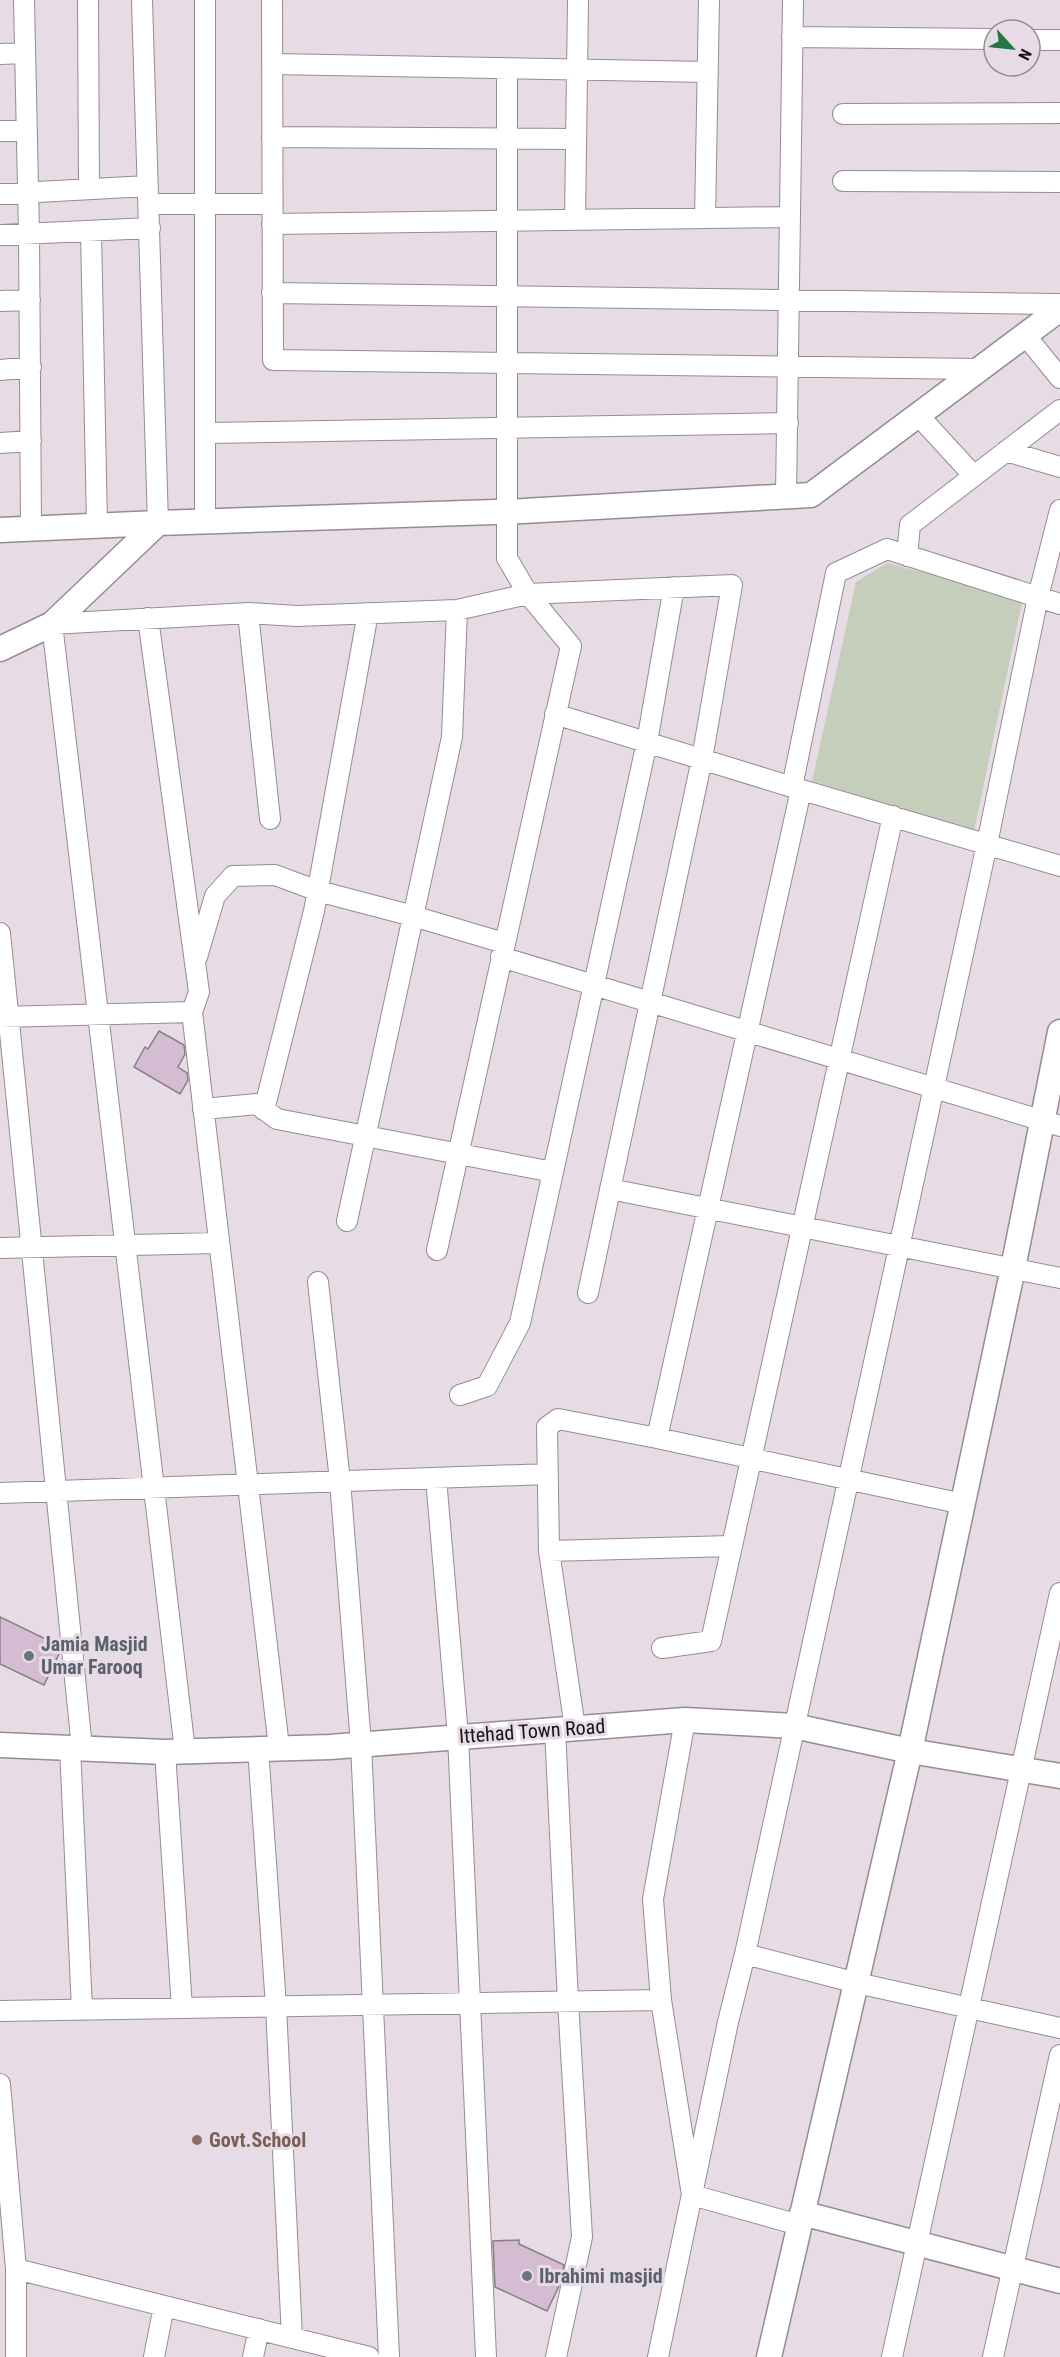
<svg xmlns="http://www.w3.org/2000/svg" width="1060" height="2357" viewBox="0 0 1060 2357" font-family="'Roboto Condensed',sans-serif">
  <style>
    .green { fill: #c5cebb }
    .building { fill: #d4bcd2; stroke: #897f88; stroke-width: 1.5 }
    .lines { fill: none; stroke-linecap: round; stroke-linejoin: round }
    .minor-casing { stroke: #968b95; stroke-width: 22 }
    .tertiary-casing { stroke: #968b95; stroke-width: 27 }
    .minor { stroke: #fff; stroke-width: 20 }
    .tertiary { stroke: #fff; stroke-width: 24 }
    .worship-dot { fill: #6b7280; stroke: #e7dce6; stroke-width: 2 }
    .education-dot { fill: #8d6e63; stroke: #e7dce6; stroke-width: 2 }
    .labels { text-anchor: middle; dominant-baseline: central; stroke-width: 6; stroke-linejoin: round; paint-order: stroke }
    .worship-label { font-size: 20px; font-weight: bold; fill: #5b616d; stroke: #e7dce6; text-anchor: start }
    .street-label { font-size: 20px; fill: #171417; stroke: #e7dce6 }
    .education-label { font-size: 20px; font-weight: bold; fill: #785e54; stroke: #e7dce6; text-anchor: start }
  </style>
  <rect width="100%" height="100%" fill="#e7dce6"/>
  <path class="green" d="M 887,563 L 1023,598 L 974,831 L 812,781 L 856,582 Z"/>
  <path class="building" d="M 159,1031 L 184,1045 L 185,1054 L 178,1067 L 187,1073 L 188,1080 L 180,1094 L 134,1067 L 145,1047 L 148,1049 Z
    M 0,1617 L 60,1646 L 60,1652 L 44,1685 L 0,1664 Z
    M 519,2240 L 519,2244 L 564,2265 L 560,2284 L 547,2311 L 495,2287 L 493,2241 Z"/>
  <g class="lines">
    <g class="minor-casing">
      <path id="minor" d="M 24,0 L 29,234 L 31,528
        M 88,0 L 89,189
        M 142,0 L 158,523
        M 205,0 L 205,521
        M 272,0 L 273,360 L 980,369
        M 792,37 L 994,39
        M 1030,40 L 1060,40
        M 0,54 L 25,53
        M 272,64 L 708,72
        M 843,114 L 1060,113
        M 0,131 L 27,131
        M 272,137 L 576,139
        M 843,181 L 1060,182
        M 0,194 L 148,186
        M 149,204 L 272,204
        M 705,218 L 709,0
        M 575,220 L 578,0
        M 272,224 L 790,217
        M 91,231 L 97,525
        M 0,235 L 150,228
        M 272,293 L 1060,304
        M 0,301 L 30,300
        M 1025,335 L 1060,378
        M 0,370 L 31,367
        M 918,415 L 974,476
        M 206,433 L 788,423
        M 0,443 L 31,441
        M 1006,451 L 1060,467
        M 786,496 L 793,0
        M 907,556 L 910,525 L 1060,410
        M 248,613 L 270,819
        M 148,618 L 199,992 L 192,1012 L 279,1747
        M 555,714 L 792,787 L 1060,866
        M 792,787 L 836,573 L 887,549 L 1060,604
        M 0,933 L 82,1748
        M 197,957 L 215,896 L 233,876 L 275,875 L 318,891 L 413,916 L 504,943
        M 501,957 L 1060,1126
        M 0,1017 L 192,1012
        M 203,1109 L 257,1104 L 277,1119 L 553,1172
        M 264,1110 L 314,911 L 368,613
        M 610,1189 L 1060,1278
        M 347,1221 L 452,737 L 457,610
        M 0,1248 L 219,1243
        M 437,1250 L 571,646 L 528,594 L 507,558 L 507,70
        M 318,1282 L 340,1481 L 361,1744 L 389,2357
        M 460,1395 L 487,1386 L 520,1323 L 647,742 L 674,587
        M 657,1438 L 963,1504
        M 436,1478 L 458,1736 L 486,2357
        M 0,1493 L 548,1474
        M 549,1551 L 731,1546
        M 662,1648 L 711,1641 L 893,816
        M 685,1720 L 653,1899 L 661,2000 L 692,2195 L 799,2225
        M 575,1728 L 549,1551 L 547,1427 L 558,1419 L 657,1438 L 801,790
        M 555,1729 L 568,2001 L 582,2237 L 556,2357
        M 70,1747 L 82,2010
        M 258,1748 L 276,2006 L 292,2338
        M 185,1751 L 52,624 L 248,613 L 297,616 L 457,610 L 528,594 L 732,585 L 702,759 L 588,1293
        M 165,1752 L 182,2008
        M 745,1954 L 857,1983 L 1060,2028
        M 0,2011 L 661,2000
        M 0,2084 L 16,2269 L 16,2357
        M 16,2269 L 369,2357
        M 154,2357 L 164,2306
        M 253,2357 L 259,2329
        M 658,2357 L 728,2022 L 745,1954 L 987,844 L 1038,597 L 1060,510
        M 892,2357 L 1060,1593
        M 993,2357 L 1060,2055"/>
    </g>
    <g class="tertiary-casing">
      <path id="tertiary" d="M 0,530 L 158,523
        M 0,649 L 52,624 L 158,523 L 523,511 L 811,495 L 1060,309
        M 0,1745 L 165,1752 L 330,1747 L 685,1720 L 794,1726 L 910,1751 L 1060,1776
        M 802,2213 L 1060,2281
        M 769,2357 L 910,1751 L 1013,1268 L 1060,1032"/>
    </g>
    <use href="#minor" class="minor"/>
    <use href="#tertiary" class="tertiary"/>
  </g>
  <g class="worship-dot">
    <circle cx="29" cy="1656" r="6"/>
    <circle cx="527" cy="2276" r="6"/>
  </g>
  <circle class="education-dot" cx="197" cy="2140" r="6"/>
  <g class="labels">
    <g class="worship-label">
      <text x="41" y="1644">Jamia Masjid<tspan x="41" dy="23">Umar Farooq</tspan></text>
      <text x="539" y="2276">Ibrahimi masjid</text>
    </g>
    <g class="street-label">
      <text transform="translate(532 1731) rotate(-4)">Ittehad Town Road</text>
    </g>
    <g class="education-label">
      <text x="209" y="2140">Govt.School</text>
    </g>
  </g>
  <g transform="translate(1012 48) rotate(117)"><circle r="28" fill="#e7dce6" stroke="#948c93" stroke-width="1.5"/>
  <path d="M0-4.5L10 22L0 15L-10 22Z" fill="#277544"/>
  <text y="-9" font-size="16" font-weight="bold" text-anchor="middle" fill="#171417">N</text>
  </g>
</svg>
